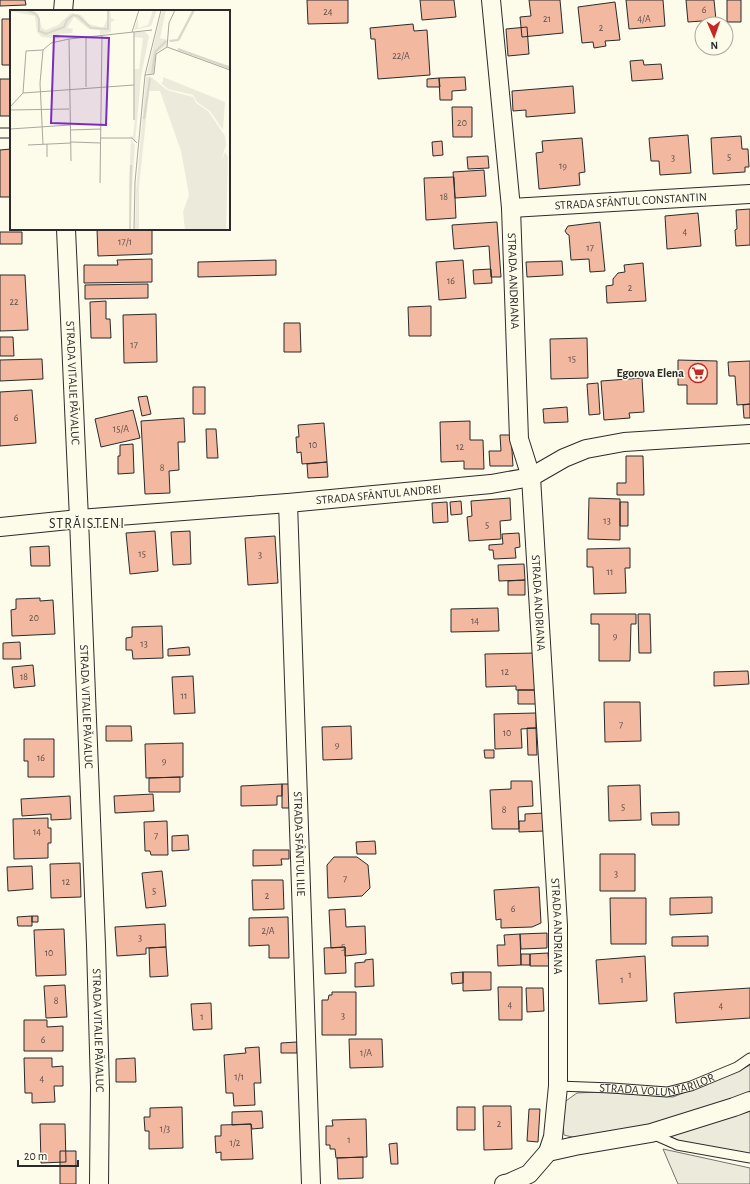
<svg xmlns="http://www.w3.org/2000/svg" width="750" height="1184" viewBox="0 0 750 1184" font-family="'Alegreya Sans',sans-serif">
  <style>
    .green { fill: #ecebdb; stroke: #74746e }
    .building { fill: #f2b8a0; stroke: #2b2b2b }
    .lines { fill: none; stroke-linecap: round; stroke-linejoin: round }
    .lane-casing { stroke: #2b2b2b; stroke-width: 11 }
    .street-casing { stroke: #2b2b2b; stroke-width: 20 }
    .lane { stroke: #fdfbea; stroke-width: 9 }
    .street { stroke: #fdfbea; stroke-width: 18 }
    .labels { text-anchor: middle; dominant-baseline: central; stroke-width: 3; stroke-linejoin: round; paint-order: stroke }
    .number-label { font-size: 10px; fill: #5d4e48 }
    .street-label { font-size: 12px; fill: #2b2b2b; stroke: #fdfbea }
    .poi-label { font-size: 12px; font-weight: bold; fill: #2b2b2b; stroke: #fdfbea; text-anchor: end }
    .quarter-label { font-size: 14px; letter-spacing: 1px; fill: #2b2b2b; stroke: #fdfbea }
    .inset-river { fill: none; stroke: #d8d7c9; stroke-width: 2 }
    .inset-road { fill: none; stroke: #a9a89e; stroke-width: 1 }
    .view { fill: #7b2cbf; fill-opacity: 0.15; stroke: #7b2cbf; stroke-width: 2 }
    .inset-edge { fill: none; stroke: #2b2b2b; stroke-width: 2 }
  </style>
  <rect width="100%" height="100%" fill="#fdfbea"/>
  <path class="green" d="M 750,1065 L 750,1095 L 675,1121 L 576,1138 L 564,1135 L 562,1115 L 563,1103 L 577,1093 L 597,1092 L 673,1097 L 741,1070 Z
    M 750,1106 L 750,1154 L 685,1143 L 666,1135 Z
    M 663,1149 L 750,1168 L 750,1184 L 678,1184 Z"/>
  <path class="building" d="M 0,0 L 25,0 L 26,5 L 0,6 Z
    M 307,0 L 348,0 L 348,23 L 308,24 Z
    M 420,0 L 454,0 L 456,17 L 422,20 Z
    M 529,0 L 560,0 L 563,33 L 522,37 L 520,17 L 531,16 Z
    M 626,0 L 663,0 L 665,26 L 629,29 Z
    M 686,0 L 714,0 L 716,20 L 688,22 Z
    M 727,0 L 741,0 L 741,22 L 727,22 Z
    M 615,2 L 620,40 L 605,41 L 606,46 L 594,48 L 593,42 L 582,43 L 578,7 Z
    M 2,19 L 11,19 L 11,65 L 2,65 Z
    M 413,24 L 414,31 L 427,30 L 430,75 L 378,79 L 375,39 L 371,39 L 370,28 Z
    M 527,27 L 529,54 L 508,56 L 506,29 Z
    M 643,60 L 644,65 L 661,64 L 663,79 L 632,81 L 630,61 Z
    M 465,77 L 466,90 L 452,91 L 452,100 L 440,100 L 439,78 Z
    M 439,78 L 440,87 L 427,87 L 427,79 Z
    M 0,79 L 11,79 L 11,116 L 0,116 Z
    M 573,86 L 575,113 L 526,117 L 526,110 L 513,111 L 512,91 Z
    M 452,107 L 472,107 L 472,137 L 453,137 Z
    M 688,135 L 691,173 L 660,175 L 659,161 L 651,161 L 649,138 Z
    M 741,136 L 742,149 L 748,149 L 749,167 L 745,167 L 745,172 L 713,174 L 711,138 Z
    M 582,138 L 585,172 L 579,173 L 580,185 L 539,189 L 536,153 L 543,152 L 542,141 Z
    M 442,141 L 443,155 L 433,156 L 432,142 Z
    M 11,149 L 11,197 L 0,197 L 0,150 Z
    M 488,156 L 489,168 L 468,169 L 467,157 Z
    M 484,170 L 486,196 L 455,198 L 453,172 Z
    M 454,177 L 456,218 L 426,220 L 424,178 Z
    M 750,209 L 750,245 L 736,246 L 735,230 L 737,229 L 736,210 Z
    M 698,213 L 701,246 L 667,249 L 665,216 Z
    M 497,222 L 501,277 L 491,277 L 489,246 L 454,249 L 452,225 Z
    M 600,222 L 605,271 L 590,272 L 589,259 L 571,260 L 569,235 L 567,234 L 565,231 L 568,226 Z
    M 97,229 L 152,229 L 152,254 L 98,256 Z
    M 0,232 L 22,232 L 22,244 L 0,244 Z
    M 152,259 L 152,282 L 84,283 L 84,265 L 118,265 L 117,260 Z
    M 276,260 L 276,275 L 198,277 L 198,262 Z
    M 463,260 L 466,298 L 439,300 L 436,262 Z
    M 562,261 L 563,275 L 527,277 L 526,262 Z
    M 643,263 L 646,301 L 607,303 L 606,286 L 613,285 L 613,279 L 618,273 L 625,272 L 624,265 Z
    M 491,269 L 492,283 L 474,284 L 473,270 Z
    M 0,275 L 25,275 L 28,330 L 0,331 Z
    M 148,284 L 148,298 L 85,299 L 85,285 Z
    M 106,301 L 106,319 L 110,319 L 111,338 L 91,338 L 90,302 Z
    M 431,306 L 431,336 L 409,336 L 408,307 Z
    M 156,314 L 157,362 L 124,363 L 123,315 Z
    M 284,323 L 300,323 L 301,352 L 284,352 Z
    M 0,337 L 13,337 L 14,356 L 0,356 Z
    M 587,338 L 588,378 L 551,379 L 550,339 Z
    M 42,359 L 43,379 L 0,381 L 0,360 Z
    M 678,360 L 717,361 L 717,404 L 687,404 L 687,385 L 678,385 Z
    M 750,361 L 750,404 L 737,405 L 735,376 L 729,376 L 728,362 Z
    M 642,378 L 644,412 L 629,413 L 630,418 L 604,420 L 601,381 Z
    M 598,383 L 600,414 L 589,415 L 587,384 Z
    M 193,387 L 205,387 L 205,414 L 193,414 Z
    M 32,390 L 36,443 L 0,446 L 0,392 Z
    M 147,396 L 151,414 L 142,416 L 138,397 Z
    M 750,404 L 750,418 L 744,418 L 743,405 Z
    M 567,407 L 568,422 L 544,423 L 543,409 Z
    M 133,410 L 140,438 L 101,447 L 95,419 Z
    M 184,418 L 185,442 L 178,442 L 179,470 L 169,471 L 170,493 L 145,494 L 141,421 Z
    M 470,421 L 470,440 L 483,440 L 484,469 L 464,469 L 464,461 L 441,462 L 440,422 Z
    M 324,423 L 327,462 L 302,464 L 301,452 L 297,453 L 296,437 L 299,437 L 298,425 Z
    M 206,429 L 216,429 L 218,458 L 207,458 Z
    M 500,435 L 511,435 L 513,466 L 490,466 L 489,451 L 501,451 Z
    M 133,444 L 134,473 L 118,474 L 118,456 L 120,456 L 120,445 Z
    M 626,456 L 643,456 L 644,495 L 617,495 L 617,483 L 626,483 Z
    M 327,462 L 328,477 L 308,478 L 307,464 Z
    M 510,498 L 511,520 L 500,521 L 501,539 L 469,541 L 467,517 L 472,516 L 471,501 Z
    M 589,498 L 620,499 L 620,540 L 588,539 Z
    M 461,501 L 462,514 L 451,515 L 450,502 Z
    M 447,502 L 448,522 L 433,523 L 432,503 Z
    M 620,502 L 628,502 L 628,526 L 620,526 Z
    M 155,531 L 158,571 L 130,574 L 126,533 Z
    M 190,531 L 191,564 L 173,565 L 171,532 Z
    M 519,533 L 520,547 L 515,548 L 516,558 L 494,559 L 493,550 L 489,550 L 489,545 L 503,544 L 502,534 Z
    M 275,536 L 278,583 L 248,585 L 245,538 Z
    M 49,546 L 50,566 L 31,566 L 30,547 Z
    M 630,548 L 630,568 L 625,568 L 626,593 L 594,594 L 593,567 L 587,567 L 587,549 Z
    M 524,564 L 525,580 L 499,581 L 498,565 Z
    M 525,580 L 525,595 L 508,595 L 508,581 Z
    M 40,598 L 40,601 L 53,600 L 55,634 L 12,636 L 11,610 L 16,609 L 16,599 Z
    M 498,608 L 499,631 L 451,632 L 451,609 Z
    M 591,614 L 636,614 L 636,624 L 631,624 L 630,661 L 599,661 L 599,624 L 591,624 Z
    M 638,614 L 650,614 L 651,653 L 639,653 Z
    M 162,626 L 163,658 L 133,659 L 132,650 L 126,650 L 126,638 L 132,637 L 132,627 Z
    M 20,642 L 21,659 L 3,659 L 3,643 Z
    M 189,647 L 190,655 L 168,656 L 168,649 Z
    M 536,653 L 537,690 L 516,690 L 516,686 L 486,687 L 485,654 Z
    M 33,665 L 35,686 L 14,688 L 12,667 Z
    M 748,671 L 749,684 L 714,686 L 714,672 Z
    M 193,676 L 195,713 L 174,714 L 172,677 Z
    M 518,690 L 537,690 L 537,704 L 518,704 Z
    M 604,702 L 640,702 L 641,741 L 605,742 Z
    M 536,713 L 536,728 L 521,729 L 522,748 L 495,749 L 494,714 Z
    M 106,726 L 131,726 L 132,741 L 106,741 Z
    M 351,726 L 352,759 L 323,760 L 322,727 Z
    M 527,728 L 536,728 L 537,755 L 528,755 Z
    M 24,739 L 54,739 L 54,777 L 28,777 L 28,761 L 24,761 Z
    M 183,743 L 183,777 L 146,778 L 145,744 Z
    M 484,750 L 494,750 L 494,758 L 485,758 Z
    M 180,777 L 180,792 L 149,792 L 149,778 Z
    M 511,781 L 532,781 L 533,806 L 518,807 L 519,829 L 492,829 L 490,790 L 511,789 Z
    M 282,784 L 290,784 L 290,808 L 282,808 Z
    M 282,784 L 282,796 L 277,796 L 277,805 L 241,806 L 241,786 Z
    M 640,785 L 641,820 L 609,821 L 608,786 Z
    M 153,794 L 154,811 L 115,813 L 114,796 Z
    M 70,796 L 71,819 L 51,820 L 51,814 L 22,816 L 21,799 Z
    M 679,812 L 679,825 L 652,825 L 651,813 Z
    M 544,813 L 545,831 L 519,832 L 519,821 L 525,821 L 525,814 Z
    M 48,818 L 48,828 L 51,828 L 51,843 L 48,843 L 48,858 L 14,859 L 13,819 Z
    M 167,821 L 168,855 L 151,855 L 150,851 L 145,851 L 144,822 Z
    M 188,835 L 189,850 L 172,851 L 172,836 Z
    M 375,841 L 376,854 L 357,854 L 356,842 Z
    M 253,850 L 289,850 L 289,859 L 281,859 L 282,865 L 253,866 Z
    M 600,854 L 635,854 L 635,891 L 600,891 Z
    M 334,857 L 357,857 L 368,865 L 370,888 L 362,896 L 328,898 L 327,865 Z
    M 80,863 L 81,897 L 51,898 L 50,864 Z
    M 32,866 L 33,889 L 8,891 L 7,867 Z
    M 162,871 L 166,906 L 146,908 L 142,873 Z
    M 252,880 L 283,880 L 284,909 L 253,910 Z
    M 539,887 L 541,923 L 532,927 L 501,928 L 501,919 L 496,920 L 494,890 Z
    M 712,897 L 712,913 L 670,915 L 670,898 Z
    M 610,898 L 646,898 L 646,944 L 611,944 Z
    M 345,909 L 346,927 L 365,926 L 366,954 L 345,956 L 345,947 L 331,948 L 329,910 Z
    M 32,916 L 32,926 L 18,926 L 17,917 Z
    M 32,916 L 38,916 L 38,922 L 32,922 Z
    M 288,917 L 289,958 L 269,958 L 269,945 L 249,946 L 249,918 Z
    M 165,924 L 166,947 L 146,948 L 146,954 L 117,956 L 115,927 Z
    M 64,929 L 66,975 L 36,976 L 34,930 Z
    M 547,933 L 547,948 L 521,949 L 520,934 Z
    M 520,934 L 521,965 L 498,966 L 497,945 L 505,945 L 504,935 Z
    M 708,936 L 708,946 L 672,946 L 672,937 Z
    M 166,947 L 168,976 L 150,977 L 149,948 Z
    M 345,947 L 346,973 L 325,974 L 324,948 Z
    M 548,953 L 549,966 L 530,966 L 530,954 Z
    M 521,954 L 530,954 L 530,965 L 521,965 Z
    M 645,956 L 647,1001 L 599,1004 L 596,960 Z
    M 373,959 L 374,986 L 355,987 L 355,963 L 365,962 L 365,960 Z
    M 463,972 L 491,972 L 491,990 L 463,991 Z
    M 463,972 L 463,983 L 452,984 L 451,973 Z
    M 65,985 L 67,1017 L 46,1018 L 44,986 Z
    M 498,987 L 522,987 L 522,1020 L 499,1020 Z
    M 526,988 L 543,988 L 544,1011 L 527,1012 Z
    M 750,988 L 750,1018 L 676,1023 L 674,993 Z
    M 332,992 L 356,992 L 356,1035 L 322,1035 L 322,1000 L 328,1000 L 329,995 L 332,995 Z
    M 211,1003 L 212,1029 L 193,1030 L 191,1004 Z
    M 24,1020 L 47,1020 L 47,1027 L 63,1026 L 63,1051 L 24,1051 Z
    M 349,1039 L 382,1039 L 383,1067 L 350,1068 Z
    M 297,1042 L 297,1053 L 281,1053 L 281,1043 Z
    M 259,1047 L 261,1083 L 254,1083 L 255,1105 L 234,1106 L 233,1093 L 226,1093 L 224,1055 L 246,1053 L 245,1048 Z
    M 24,1058 L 52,1058 L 52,1067 L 63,1066 L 63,1086 L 54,1086 L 55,1102 L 32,1103 L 32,1093 L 25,1093 Z
    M 135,1058 L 136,1082 L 116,1082 L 116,1059 Z
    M 483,1106 L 511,1106 L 512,1149 L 484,1150 Z
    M 182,1107 L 183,1148 L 149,1149 L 149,1131 L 145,1131 L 144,1117 L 150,1117 L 150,1108 Z
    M 457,1107 L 475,1107 L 475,1130 L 457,1130 Z
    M 529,1109 L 540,1109 L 538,1142 L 527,1141 Z
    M 262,1111 L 263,1128 L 252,1129 L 251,1124 L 232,1125 L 232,1112 Z
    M 366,1119 L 367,1157 L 336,1158 L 335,1149 L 330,1149 L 330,1145 L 326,1145 L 326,1126 L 333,1126 L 332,1120 Z
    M 40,1124 L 65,1124 L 66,1162 L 41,1163 Z
    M 251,1124 L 253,1159 L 221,1160 L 221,1152 L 216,1153 L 215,1136 L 221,1136 L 221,1125 Z
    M 397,1143 L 398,1164 L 391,1164 L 389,1144 Z
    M 60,1151 L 76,1151 L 76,1184 L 60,1184 Z
    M 363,1157 L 363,1178 L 338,1179 L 337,1158 Z"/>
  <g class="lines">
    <g class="lane-casing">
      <g id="lane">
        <path d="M 0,133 L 11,133"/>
        <path id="s1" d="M 558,1086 L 612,1088 L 667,1092 L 691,1086 L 737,1067 L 750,1058"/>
        <path d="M 652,1134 L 677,1145 L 750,1158"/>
      </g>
    </g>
    <g class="street-casing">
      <g id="street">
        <path id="s2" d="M 491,0 L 511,208 L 519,439 L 531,477 L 558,925 L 558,1086 L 553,1137 L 548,1152 L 529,1174 L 509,1183 L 504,1184"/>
        <path d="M 63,11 L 64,0"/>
        <path id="s3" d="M 511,208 L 750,194"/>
        <path id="s4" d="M 66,229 L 79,519 L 96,945 L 100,1087 L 99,1184"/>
        <path id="s5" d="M 288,503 L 311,1184"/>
        <path id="s6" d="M 0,527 L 79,519 L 288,503 L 491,484 L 531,477 L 564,458 L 586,449 L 624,442 L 750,434"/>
        <path d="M 548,1152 L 575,1146 L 651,1133 L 734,1107 L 750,1101"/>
      </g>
    </g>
    <use href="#lane" class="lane"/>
    <use href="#street" class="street"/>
  </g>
  <defs>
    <g id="supermarket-ring" transform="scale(1)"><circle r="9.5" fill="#fdfbea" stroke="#c62828" stroke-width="1.5"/><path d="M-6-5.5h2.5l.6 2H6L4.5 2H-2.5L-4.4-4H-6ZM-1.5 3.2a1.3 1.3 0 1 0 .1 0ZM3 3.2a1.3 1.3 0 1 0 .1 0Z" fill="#c62828"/></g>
  </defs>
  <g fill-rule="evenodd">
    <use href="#supermarket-ring" x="698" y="373"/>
  </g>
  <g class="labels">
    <g class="number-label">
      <text x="704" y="10">6</text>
      <text x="328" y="12">24</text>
      <text x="547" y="19">21</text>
      <text x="644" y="19">4/A</text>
      <text x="601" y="28">2</text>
      <text x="401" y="56">22/A</text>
      <text x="462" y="123">20</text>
      <text x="729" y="157">5</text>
      <text x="673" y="158">3</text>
      <text x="563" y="166">19</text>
      <text x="444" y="197">18</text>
      <text x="685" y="232">4</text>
      <text x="125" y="242">17/1</text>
      <text x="590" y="248">17</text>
      <text x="451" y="281">16</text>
      <text x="630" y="288">2</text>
      <text x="14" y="302">22</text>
      <text x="134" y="345">17</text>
      <text x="572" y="359">15</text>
      <text x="16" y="418">6</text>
      <text x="121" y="429">15/A</text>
      <text x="313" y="445">10</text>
      <text x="460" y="447">12</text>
      <text x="162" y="468">8</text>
      <text x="607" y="521">13</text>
      <text x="487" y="525">5</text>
      <text x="142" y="554">15</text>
      <text x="260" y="555">3</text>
      <text x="610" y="572">11</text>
      <text x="34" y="618">20</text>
      <text x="475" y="621">14</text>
      <text x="615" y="636">9</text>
      <text x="144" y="644">13</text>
      <text x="505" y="672">12</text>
      <text x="24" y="677">18</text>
      <text x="184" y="696">11</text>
      <text x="621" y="725">7</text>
      <text x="507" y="733">10</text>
      <text x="337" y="745">9</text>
      <text x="41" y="758">16</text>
      <text x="164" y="761">9</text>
      <text x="623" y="807">5</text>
      <text x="504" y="810">8</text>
      <text x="37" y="832">14</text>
      <text x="156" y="836">7</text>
      <text x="616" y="874">3</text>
      <text x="345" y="879">7</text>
      <text x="66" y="882">12</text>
      <text x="154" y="891">5</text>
      <text x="267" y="896">2</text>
      <text x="513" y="909">6</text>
      <text x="268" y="931">2/A</text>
      <text x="140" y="938">3</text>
      <text x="343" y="947">5</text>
      <text x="49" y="953">10</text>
      <text x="630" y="975">1</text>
      <text x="622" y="980">1</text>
      <text x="56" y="1001">8</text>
      <text x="510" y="1005">4</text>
      <text x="721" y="1006">4</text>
      <text x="343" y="1016">3</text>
      <text x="202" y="1017">1</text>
      <text x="43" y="1040">6</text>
      <text x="366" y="1053">1/A</text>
      <text x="239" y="1077">1/1</text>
      <text x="42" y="1079">4</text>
      <text x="499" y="1124">2</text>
      <text x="165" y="1129">1/3</text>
      <text x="349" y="1140">1</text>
      <text x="235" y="1143">1/2</text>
    </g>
    <g class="street-label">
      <text stroke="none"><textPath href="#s3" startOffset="120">STRADA SFÂNTUL CONSTANTIN</textPath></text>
      <text stroke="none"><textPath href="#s2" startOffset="282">STRADA ANDRIANA</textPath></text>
      <text stroke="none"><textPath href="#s4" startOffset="154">STRADA VITALIE PĂVALUC</textPath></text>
      <text stroke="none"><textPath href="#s6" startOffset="380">STRADA SFÂNTUL ANDREI</textPath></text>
      <text stroke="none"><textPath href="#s2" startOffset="606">STRADA ANDRIANA</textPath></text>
      <text stroke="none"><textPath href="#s4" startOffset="478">STRADA VITALIE PĂVALUC</textPath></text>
      <text stroke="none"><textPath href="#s5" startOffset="341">STRADA SFÂNTUL ILIE</textPath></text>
      <text stroke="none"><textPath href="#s2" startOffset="930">STRADA ANDRIANA</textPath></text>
      <text stroke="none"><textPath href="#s4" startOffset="802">STRADA VITALIE PĂVALUC</textPath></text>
      <text stroke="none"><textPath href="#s1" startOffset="100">STRADA VOLUNTARILOR</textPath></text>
    </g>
    <g class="poi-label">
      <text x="684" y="373">Egorova Elena</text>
    </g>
    <g class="quarter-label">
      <text x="87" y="524">STRĂISTENI</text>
    </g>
  </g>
  <g transform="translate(10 10)">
    <rect width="220" height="220" fill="#fdfbea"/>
    <path d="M 22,0 L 28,4 L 32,18 L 36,20 L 48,15 L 61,3 L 71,5 L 79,14 L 93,18 L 97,10 L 97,0 L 100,0 L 101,8 L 105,10 L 101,12 L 101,22 L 90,25 L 90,20 L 79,19 L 64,7 L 57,18 L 63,19 L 62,23 L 49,24 L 50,29 L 32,27 L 27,22 L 25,6 L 0,1 ZM 143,0 L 147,0 L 141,16 L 124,20 L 128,8 L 128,18 L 138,15 ZM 152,0 L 156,0 L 150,28 L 158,30 L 157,35 L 145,44 L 144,64 L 140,65 L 137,63 ZM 182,0 L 185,0 L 170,30 L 159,32 L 159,30 L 168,29 ZM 125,22 L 135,22 L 139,26 L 131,67 L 125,133 L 120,127 L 123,126 L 125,109 L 124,59 L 129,59 L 133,28 L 124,27 ZM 166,38 L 220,56 L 220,59 ZM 140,66 L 157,80 L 183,87 L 186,93 L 198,101 L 215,126 L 216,135 L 211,151 L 215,142 L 218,147 L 216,220 L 175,220 L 173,202 L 179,185 L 171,141 L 150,81 L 139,81 L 129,177 L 129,220 L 125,220 L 126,181 L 136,67 ZM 153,67 L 215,92 L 213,120 L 200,101 L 187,92 L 183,85 L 158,79 L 151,73 L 153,72 ZM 121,129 L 125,135 L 119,220 L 119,172 Z" fill="#ecebdb"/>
    <path class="inset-river" d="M 3,0 L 17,0 L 26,4 L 29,9 L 29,21 L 36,24 L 54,17 L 57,10 L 63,5 L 68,6 L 81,18 L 98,19 L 98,0M 160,31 L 168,30 L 184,0M 168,39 L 220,58M 142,63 L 145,42 L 156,31M 134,109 L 140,68M 120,220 L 121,155"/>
    <path class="inset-road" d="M 122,22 L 129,0M 124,22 L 124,110M 76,26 L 76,77M 157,37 L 159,13 L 165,0M 33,40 L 30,73 L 33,134M 135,65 L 144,64 L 146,44 L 157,37 L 220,60M 13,83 L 124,75M 13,83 L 16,41 L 33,40 L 41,33 L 59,29M 0,97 L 13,83M 0,100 L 59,99M 0,119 L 60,115M 60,120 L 91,119M 91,128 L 122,128 L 127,133M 61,132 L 91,133M 37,134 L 37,147M 18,135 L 61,133M 61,151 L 59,29 L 142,20M 90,173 L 92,26M 124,220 L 125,172 L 135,65 L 151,0"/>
    <path class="view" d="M 44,26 L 99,28 L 96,115 L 41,113 Z"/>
    <rect width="220" height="220" class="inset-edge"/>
  </g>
  <g transform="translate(714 36) rotate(178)"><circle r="19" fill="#fdfbea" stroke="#a9a89e"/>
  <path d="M0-3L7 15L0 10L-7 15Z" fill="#c62828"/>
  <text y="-6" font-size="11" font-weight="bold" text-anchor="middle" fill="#2b2b2b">N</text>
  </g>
  <path d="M18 1160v6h60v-6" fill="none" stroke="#2b2b2b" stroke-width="2"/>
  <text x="24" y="1160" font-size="12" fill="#2b2b2b" stroke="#fdfbea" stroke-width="3" paint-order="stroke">20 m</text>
</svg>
